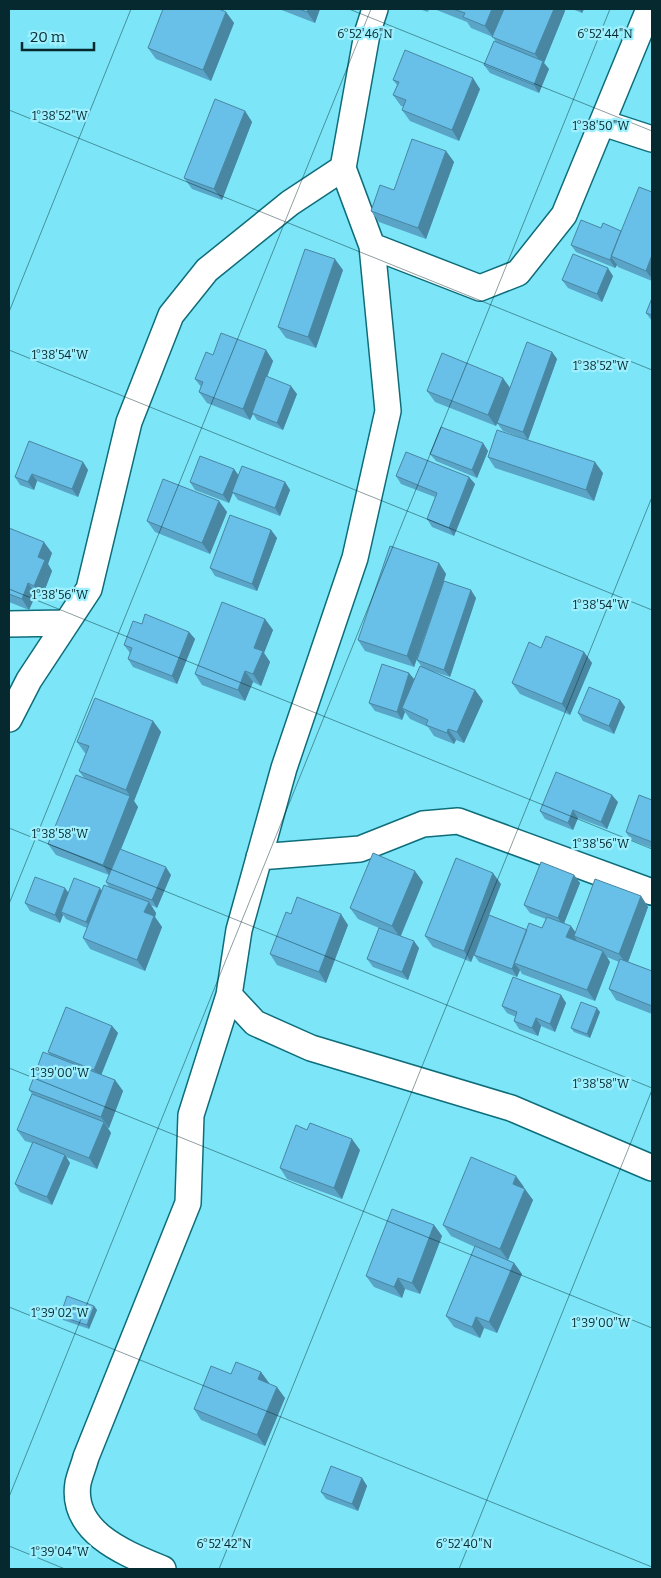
<svg xmlns="http://www.w3.org/2000/svg" width="661" height="1578" viewBox="0 0 661 1578" font-family="Bitter,serif">
  <style>
    .lines { fill: none; stroke-linecap: round; stroke-linejoin: round }
    .minor-casing { stroke: #0f6d7a; stroke-width: 28 }
    .minor { stroke: #fff; stroke-width: 25 }
    .wall { fill: #59a4c7 }
    .shaded-wall { fill: #4986a2 }
    .building { fill: #68bfe7; stroke: #4986a2 }
    .ticks { fill: none; stroke: #05292f; stroke-width: 1; stroke-opacity: 0.45 }
    .ticks-label { font-size: 12px; text-anchor: middle; fill: #05292f; stroke: #9ff0fe; stroke-width: 4.5; stroke-linejoin: round; paint-order: stroke }
  </style>
  <rect width="100%" height="100%" fill="#7ce6f8"/>
  <g class="lines">
    <g class="minor-casing">
      <path id="minor" d="M 603,123 L 652,139
        M 343,168 L 372,246 L 480,288 L 518,273 L 564,215 L 649,9
        M 9,624 L 66,623
        M 9,719 L 29,680 L 89,589 L 129,422 L 171,315 L 207,270 L 290,203 L 343,168 L 367,34 L 375,9
        M 259,857 L 360,849 L 423,824 L 458,821 L 652,892
        M 229,995 L 255,1023 L 311,1048 L 511,1108 L 652,1168
        M 163,1569 C 127,1554 70,1533 78,1483 C 80,1474 84,1465 86,1457 L 188,1203 L 191,1115 L 229,995 L 239,930 L 284,768 L 355,558 L 388,411 L 372,246"/>
    </g>
    <use href="#minor" class="minor"/>
  </g>
  <path class="wall" d="M 279,9 L 320,9 L 315,23 Z
    M 419,9 L 429,9 L 428,12 Z
    M 434,9 L 564,9 L 565,11 L 544,63 L 549,69 L 539,93 L 490,73 L 484,65 L 496,42 L 493,37 L 471,28 L 467,22 Z
    M 572,9 L 584,9 L 582,13 Z
    M 226,12 L 234,23 L 211,81 L 156,59 L 148,48 Z
    M 393,80 L 480,89 L 459,141 L 410,121 L 402,110 L 404,107 L 401,106 L 393,95 L 397,85 Z
    M 245,111 L 252,122 L 222,200 L 192,189 L 184,178 Z
    M 446,151 L 454,162 L 426,239 L 379,222 L 371,211 L 394,190 Z
    M 652,192 L 652,281 L 618,267 L 617,265 L 615,268 L 576,252 L 571,245 L 601,228 L 621,231 Z
    M 343,270 L 316,348 L 286,338 L 278,327 Z
    M 613,276 L 602,302 L 568,288 L 562,280 Z
    M 652,298 L 652,321 L 646,313 Z
    M 266,350 L 273,361 L 267,377 L 297,394 L 283,430 L 257,420 L 253,414 L 250,420 L 207,403 L 199,392 L 201,387 L 195,379 L 213,355 Z
    M 552,352 L 557,359 L 528,440 L 503,431 L 497,423 L 499,418 L 496,426 L 435,402 L 427,391 L 510,388 Z
    M 483,443 L 488,451 L 477,478 L 436,461 L 430,454 Z
    M 488,457 L 603,473 L 594,501 L 495,468 Z
    M 83,462 L 88,470 L 78,497 L 37,481 L 34,490 L 20,485 L 15,477 Z
    M 234,469 L 238,475 L 285,482 L 290,490 L 280,516 L 238,500 L 233,493 L 229,503 L 195,490 L 190,482 Z
    M 396,476 L 469,477 L 475,484 L 454,536 L 432,527 L 427,519 L 435,497 L 401,484 Z
    M 219,501 L 227,512 L 210,554 L 155,532 L 147,521 Z
    M 9,528 L 52,553 L 48,564 L 52,571 L 42,597 L 36,594 L 29,610 L 9,602 Z
    M 271,530 L 277,538 L 257,591 L 215,576 L 210,568 Z
    M 439,563 L 446,574 L 444,581 L 476,598 L 450,677 L 432,671 L 475,690 L 483,701 L 464,743 L 456,740 L 454,744 L 434,736 L 428,727 L 410,719 L 405,712 L 402,720 L 375,711 L 369,703 L 414,680 L 422,667 L 417,660 L 434,609 L 414,667 L 365,651 L 358,640 Z
    M 265,619 L 273,630 L 264,653 L 270,662 L 261,686 L 253,682 L 245,701 L 202,685 L 195,674 Z
    M 142,624 L 189,632 L 195,639 L 177,684 L 133,667 L 128,659 L 130,653 L 124,645 Z
    M 541,648 L 584,652 L 592,663 L 570,715 L 520,694 L 512,683 Z
    M 620,700 L 625,707 L 614,734 L 583,721 L 578,713 Z
    M 153,721 L 161,732 L 134,801 L 138,807 L 121,849 L 171,875 L 157,908 L 151,905 L 156,913 L 155,917 L 162,927 L 145,971 L 90,949 L 83,938 L 87,928 L 66,919 L 63,915 L 60,923 L 30,911 L 25,903 L 68,893 L 102,890 L 109,887 L 106,882 L 109,875 L 56,855 L 48,844 L 84,778 L 79,771 L 86,753 L 85,753 L 77,742 Z
    M 652,800 L 652,848 L 631,840 L 626,832 Z
    M 618,802 L 607,829 L 578,818 L 573,830 L 545,819 L 540,811 Z
    M 574,875 L 580,883 L 564,923 L 575,932 L 641,896 L 648,907 L 628,962 L 652,971 L 652,1014 L 616,1000 L 609,989 L 619,962 L 607,957 L 610,962 L 595,1001 L 522,974 L 520,970 L 517,977 L 479,962 L 474,955 L 471,962 L 433,947 L 425,936 L 501,884 L 489,915 L 527,930 L 542,928 L 546,919 L 530,913 L 524,905 Z
    M 423,882 L 401,936 L 419,948 L 408,980 L 373,967 L 367,959 L 379,928 L 358,919 L 350,908 Z
    M 291,914 L 348,925 L 326,983 L 277,965 L 270,954 Z
    M 561,995 L 566,1003 L 555,1032 L 541,1026 L 538,1036 L 519,1029 L 514,1021 L 516,1017 L 507,1013 L 502,1006 Z
    M 600,1012 L 590,1038 L 574,1032 L 571,1028 Z
    M 112,1026 L 118,1033 L 101,1075 L 115,1080 L 123,1091 L 109,1128 L 108,1128 L 111,1133 L 97,1169 L 66,1157 L 70,1163 L 52,1205 L 20,1192 L 15,1184 L 32,1143 L 25,1141 L 17,1130 L 32,1094 L 29,1090 L 50,1055 L 48,1052 Z
    M 360,1150 L 342,1199 L 287,1179 L 280,1168 Z
    M 524,1187 L 523,1188 L 533,1200 L 508,1260 L 514,1263 L 522,1274 L 497,1333 L 484,1328 L 480,1338 L 454,1327 L 446,1316 L 475,1247 L 451,1236 L 443,1225 Z
    M 434,1225 L 442,1236 L 420,1294 L 405,1289 L 402,1298 L 374,1287 L 366,1276 Z
    M 94,1306 L 97,1310 L 89,1329 L 63,1320 L 60,1316 Z
    M 261,1372 L 269,1383 L 269,1384 L 285,1398 L 265,1446 L 201,1420 L 194,1409 L 231,1374 Z
    M 362,1478 L 367,1486 L 358,1511 L 326,1499 L 321,1492 Z"/>
  <path class="shaded-wall" d="M 308,9 L 320,9 L 315,23 L 307,12 Z
    M 492,9 L 505,9 L 493,37 L 485,26 Z
    M 554,9 L 564,9 L 565,11 L 544,63 L 549,69 L 539,93 L 534,85 L 542,64 L 535,54 Z
    M 579,9 L 584,9 L 582,13 Z
    M 226,12 L 234,23 L 211,81 L 203,70 Z
    M 473,78 L 480,89 L 459,141 L 452,130 Z
    M 245,111 L 252,122 L 222,200 L 214,189 Z
    M 446,151 L 454,162 L 426,239 L 418,228 Z
    M 652,255 L 652,279 L 646,271 Z
    M 611,257 L 617,265 L 615,268 L 610,260 Z
    M 335,259 L 343,270 L 316,348 L 308,337 Z
    M 608,268 L 613,276 L 602,302 L 597,294 Z
    M 266,350 L 273,361 L 253,413 L 252,413 L 253,414 L 250,420 L 243,409 Z
    M 552,352 L 557,359 L 528,440 L 523,432 Z
    M 503,378 L 511,389 L 496,426 L 488,415 Z
    M 291,386 L 297,394 L 283,430 L 277,423 Z
    M 483,443 L 488,451 L 477,478 L 472,470 Z
    M 83,462 L 88,470 L 78,497 L 72,489 Z
    M 595,462 L 603,473 L 594,501 L 586,490 Z
    M 234,469 L 239,476 L 229,503 L 223,495 Z
    M 32,474 L 37,481 L 34,490 L 28,482 Z
    M 469,477 L 475,484 L 454,536 L 449,528 Z
    M 285,482 L 290,490 L 280,516 L 275,508 Z
    M 219,501 L 227,512 L 210,554 L 202,543 Z
    M 271,530 L 277,538 L 257,591 L 252,584 Z
    M 44,542 L 52,553 L 48,564 L 52,571 L 42,597 L 34,586 L 38,557 Z
    M 439,563 L 446,574 L 414,667 L 407,656 Z
    M 28,583 L 36,594 L 29,610 L 22,599 Z
    M 471,590 L 476,598 L 450,677 L 444,670 Z
    M 265,619 L 273,630 L 264,653 L 270,662 L 261,686 L 253,674 L 254,648 Z
    M 189,632 L 195,639 L 177,684 L 172,676 Z
    M 584,652 L 592,663 L 570,715 L 562,704 Z
    M 245,671 L 253,682 L 245,701 L 238,690 Z
    M 409,673 L 415,680 L 402,708 L 405,712 L 402,720 L 397,712 Z
    M 475,690 L 483,701 L 464,743 L 457,732 Z
    M 620,700 L 625,707 L 614,734 L 609,726 Z
    M 153,721 L 161,732 L 134,801 L 138,807 L 110,876 L 103,865 L 130,796 L 126,790 Z
    M 448,729 L 456,740 L 454,744 L 447,733 Z
    M 612,795 L 618,802 L 607,829 L 601,822 Z
    M 573,810 L 578,818 L 573,830 L 568,823 Z
    M 166,867 L 171,875 L 157,908 L 152,900 Z
    M 415,871 L 423,882 L 400,937 L 392,926 Z
    M 493,873 L 501,884 L 471,962 L 464,951 Z
    M 574,875 L 580,883 L 563,926 L 558,918 Z
    M 65,888 L 71,896 L 61,912 L 63,915 L 60,923 L 55,915 Z
    M 100,888 L 105,896 L 92,929 L 86,922 Z
    M 641,896 L 648,907 L 627,965 L 619,954 Z
    M 149,902 L 156,913 L 155,917 L 162,927 L 145,971 L 137,960 L 144,912 Z
    M 341,914 L 348,925 L 326,983 L 319,972 Z
    M 571,926 L 579,937 L 574,936 L 577,941 L 566,937 Z
    M 414,941 L 419,948 L 408,980 L 402,972 Z
    M 603,951 L 610,962 L 595,1001 L 587,990 Z
    M 514,963 L 520,970 L 517,977 L 512,969 Z
    M 561,995 L 566,1003 L 555,1032 L 550,1024 Z
    M 597,1008 L 600,1012 L 590,1038 L 587,1034 Z
    M 536,1018 L 541,1026 L 538,1036 L 532,1028 Z
    M 112,1026 L 118,1033 L 100,1078 L 94,1070 Z
    M 115,1080 L 123,1091 L 109,1128 L 101,1117 Z
    M 104,1122 L 111,1133 L 97,1169 L 89,1158 Z
    M 352,1139 L 360,1150 L 342,1199 L 334,1188 Z
    M 65,1155 L 70,1163 L 52,1205 L 47,1197 Z
    M 516,1176 L 524,1187 L 520,1195 L 513,1184 Z
    M 525,1189 L 533,1200 L 508,1260 L 500,1249 Z
    M 434,1225 L 442,1236 L 420,1294 L 412,1283 Z
    M 514,1263 L 522,1274 L 497,1333 L 489,1322 Z
    M 398,1278 L 405,1289 L 402,1298 L 394,1287 Z
    M 94,1306 L 97,1310 L 89,1329 L 87,1325 Z
    M 476,1317 L 484,1328 L 480,1338 L 472,1327 Z
    M 261,1372 L 269,1383 L 266,1390 L 258,1379 Z
    M 277,1387 L 285,1398 L 265,1446 L 257,1435 Z
    M 362,1478 L 367,1486 L 358,1511 L 352,1504 Z"/>
  <path class="building" d="M 163,9 L 219,9 L 226,12 L 203,70 L 148,48 Z
    M 299,9 L 308,9 L 307,12 Z
    M 453,9 L 492,9 L 485,26 L 463,17 L 465,13 Z
    M 504,9 L 554,9 L 535,54 L 492,37 Z
    M 494,41 L 543,61 L 534,85 L 484,65 Z
    M 405,50 L 473,78 L 452,130 L 402,110 L 406,100 L 393,95 L 399,82 L 393,80 Z
    M 215,99 L 245,111 L 214,189 L 184,178 Z
    M 412,139 L 446,151 L 418,228 L 371,211 L 380,185 L 394,190 Z
    M 639,187 L 652,192 L 652,255 L 646,271 L 611,256 Z
    M 581,220 L 601,228 L 603,223 L 621,231 L 610,260 L 571,245 Z
    M 305,249 L 335,259 L 308,337 L 278,327 Z
    M 573,254 L 608,268 L 597,294 L 562,280 Z
    M 652,298 L 652,315 L 646,313 Z
    M 221,333 L 266,350 L 243,409 L 199,392 L 203,382 L 195,379 L 206,352 L 213,355 Z
    M 527,342 L 552,352 L 523,432 L 497,423 Z
    M 442,353 L 503,378 L 488,415 L 427,391 Z
    M 266,376 L 291,386 L 277,423 L 252,413 Z
    M 441,427 L 483,443 L 472,470 L 430,454 Z
    M 497,430 L 595,462 L 586,490 L 488,457 Z
    M 29,441 L 83,462 L 72,489 L 32,474 L 28,482 L 15,477 Z
    M 406,452 L 469,477 L 449,528 L 427,519 L 437,493 L 396,476 Z
    M 200,456 L 234,469 L 223,495 L 190,482 Z
    M 242,466 L 285,482 L 275,508 L 232,492 Z
    M 163,479 L 219,501 L 202,543 L 147,521 Z
    M 230,515 L 271,530 L 252,584 L 210,568 Z
    M 9,528 L 44,542 L 38,557 L 45,560 L 34,586 L 28,583 L 22,599 L 9,594 Z
    M 390,546 L 439,563 L 407,656 L 358,640 Z
    M 444,581 L 471,590 L 444,670 L 417,660 Z
    M 222,602 L 265,619 L 254,648 L 263,651 L 253,674 L 245,671 L 238,690 L 195,674 Z
    M 145,614 L 189,632 L 172,676 L 128,659 L 132,648 L 124,645 L 133,621 L 142,624 Z
    M 546,636 L 584,652 L 562,704 L 512,683 L 529,642 L 541,648 Z
    M 382,664 L 409,673 L 397,712 L 369,703 Z
    M 420,666 L 475,690 L 457,732 L 448,729 L 447,733 L 426,725 L 428,720 L 402,708 Z
    M 589,687 L 620,700 L 609,726 L 578,713 Z
    M 95,698 L 153,721 L 126,790 L 79,771 L 89,746 L 77,742 Z
    M 556,772 L 612,795 L 601,822 L 573,810 L 568,823 L 540,811 Z
    M 76,775 L 130,796 L 103,865 L 48,844 Z
    M 639,795 L 652,800 L 652,842 L 626,832 Z
    M 120,849 L 166,867 L 152,900 L 106,882 Z
    M 373,853 L 415,871 L 392,926 L 350,908 Z
    M 456,858 L 493,873 L 464,951 L 425,936 Z
    M 541,862 L 574,875 L 558,918 L 524,905 Z
    M 35,877 L 65,888 L 55,915 L 25,903 Z
    M 74,878 L 100,888 L 86,922 L 61,912 Z
    M 595,879 L 641,896 L 619,954 L 574,936 Z
    M 104,885 L 149,902 L 144,912 L 154,916 L 137,960 L 83,938 Z
    M 297,897 L 341,914 L 319,972 L 270,954 L 286,912 L 291,914 Z
    M 489,915 L 527,930 L 512,969 L 474,955 Z
    M 547,917 L 571,926 L 566,937 L 603,951 L 587,990 L 514,963 L 529,923 L 542,928 Z
    M 379,928 L 414,941 L 402,972 L 367,959 Z
    M 620,959 L 652,971 L 652,1006 L 609,989 Z
    M 513,977 L 561,995 L 550,1024 L 536,1018 L 532,1028 L 514,1021 L 517,1012 L 502,1006 Z
    M 581,1002 L 597,1008 L 587,1034 L 571,1028 Z
    M 66,1007 L 112,1026 L 94,1070 L 48,1052 Z
    M 43,1052 L 115,1080 L 101,1117 L 29,1090 Z
    M 32,1094 L 104,1122 L 89,1158 L 17,1130 Z
    M 310,1123 L 352,1139 L 334,1188 L 280,1168 L 296,1125 L 307,1130 Z
    M 33,1142 L 65,1155 L 47,1197 L 15,1184 Z
    M 471,1157 L 516,1176 L 513,1184 L 525,1189 L 500,1249 L 443,1225 Z
    M 392,1209 L 434,1225 L 412,1283 L 398,1278 L 394,1287 L 366,1276 Z
    M 475,1246 L 514,1263 L 489,1322 L 476,1317 L 472,1327 L 446,1316 Z
    M 67,1296 L 94,1306 L 87,1325 L 60,1316 Z
    M 236,1362 L 261,1372 L 258,1379 L 277,1387 L 257,1435 L 194,1409 L 211,1366 L 231,1374 Z
    M 331,1466 L 362,1478 L 352,1504 L 321,1492 Z"/>
  <path class="ticks" d="M 349,9 L 652,131M 9,110 L 652,370M 9,312 L 131,9M 9,350 L 652,610M 9,589 L 652,849M 9,828 L 652,1088M 9,904 L 371,9M 9,1068 L 652,1328M 9,1307 L 652,1567M 9,1497 L 610,9M 9,1546 L 65,1569M 219,1569 L 652,497M 459,1569 L 652,1090"/>
  <g class="ticks-label">
    <text x="365" y="38">6°52'46"N</text>
    <text x="605" y="38">6°52'44"N</text>
    <text x="60" y="120">1°38'52"W</text>
    <text x="601" y="130">1°38'50"W</text>
    <text x="60" y="359">1°38'54"W</text>
    <text x="601" y="370">1°38'52"W</text>
    <text x="60" y="599">1°38'56"W</text>
    <text x="601" y="609">1°38'54"W</text>
    <text x="60" y="838">1°38'58"W</text>
    <text x="601" y="848">1°38'56"W</text>
    <text x="60" y="1077">1°39'00"W</text>
    <text x="601" y="1088">1°38'58"W</text>
    <text x="60" y="1317">1°39'02"W</text>
    <text x="601" y="1327">1°39'00"W</text>
    <text x="224" y="1548">6°52'42"N</text>
    <text x="464" y="1548">6°52'40"N</text>
    <text x="60" y="1556">1°39'04"W</text>
  </g>
  <rect width="661" height="1578" fill="none" stroke="#05292f" stroke-width="20"/>
  <path d="M22 42v8h72v-8" fill="none" stroke="#05292f" stroke-width="2.5"/>
  <text x="30" y="42" font-size="15" fill="#05292f" stroke="#9ff0fe" stroke-width="4" paint-order="stroke">20 m</text>
</svg>
